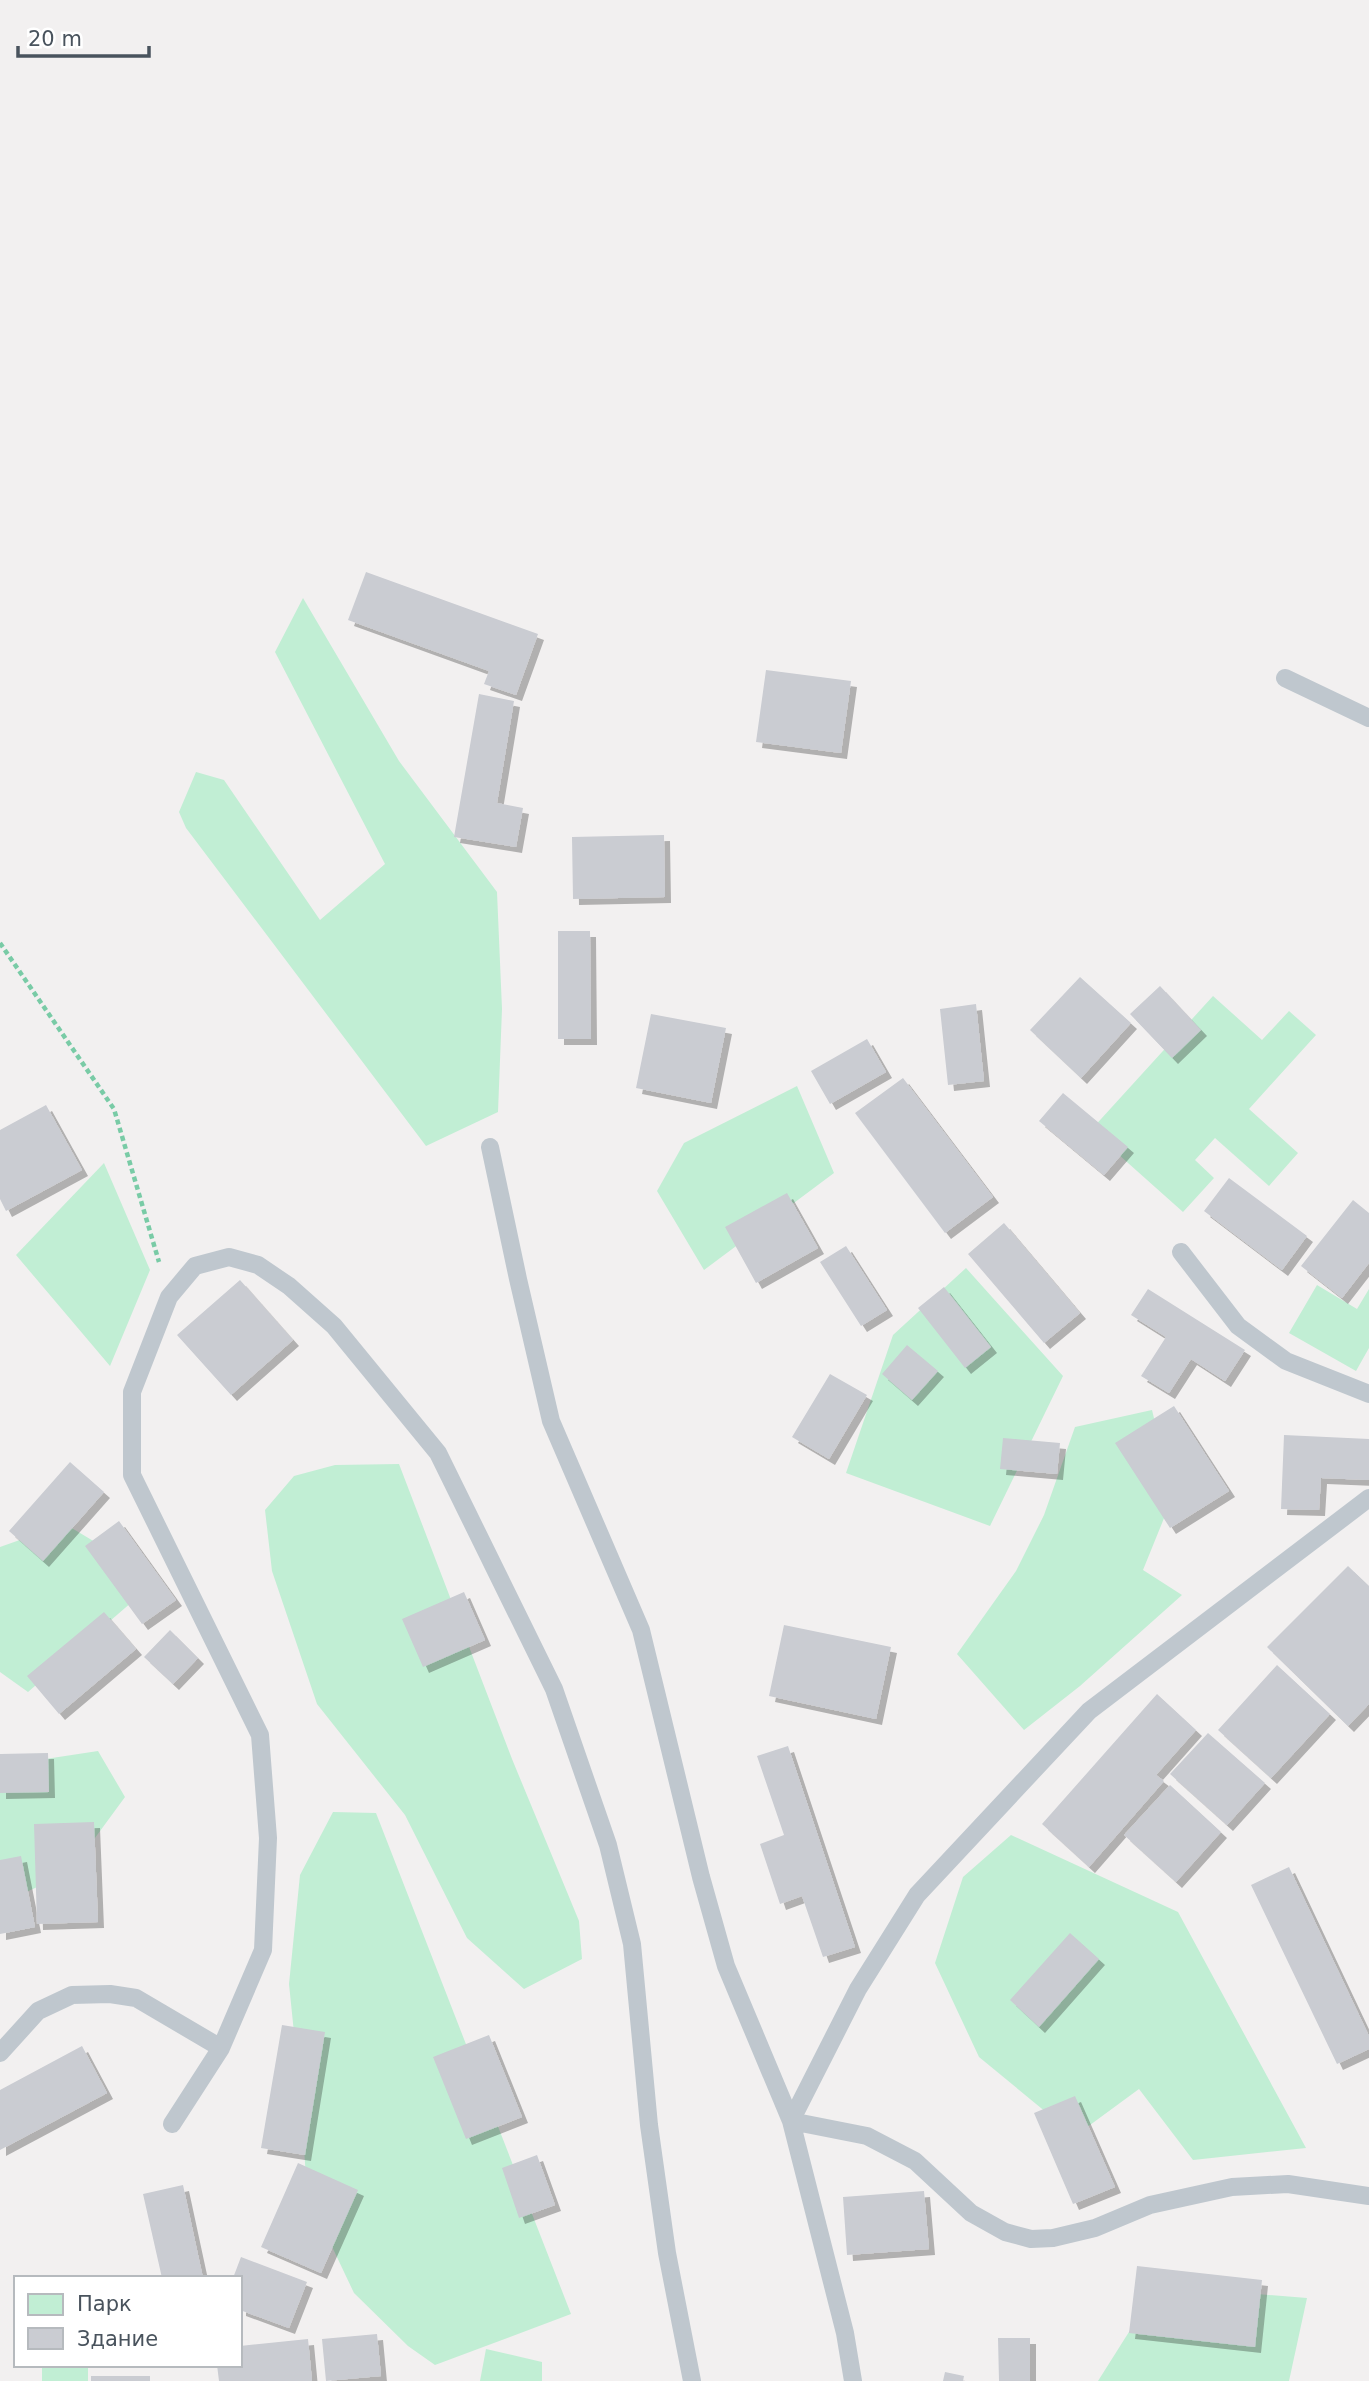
<svg xmlns="http://www.w3.org/2000/svg" width="1369" height="2381" viewBox="0 0 1369 2381" font-family="'DejaVu Sans',sans-serif">
  <style>
    .green { fill: #c1eed4 }
    .building { fill: #caccd2; filter: url(#shadow) }
    .lines { fill: none; stroke-linecap: round; stroke-linejoin: round }
    .path { stroke: #79cba6; stroke-width: 4.5; stroke-dasharray: 5 3.5; stroke-linecap: butt }
    .lane { stroke: #bfc7ce; stroke-width: 18 }
  </style>
  <defs>
    <filter id="shadow"><feDropShadow dx="6" dy="6" stdDeviation="0" flood-color="#0004"/></filter>
  </defs>
  <rect width="100%" height="100%" fill="#f2f0f0"/>
  <path class="green" d="M 303,598 L 399,761 L 497,892 L 502,1009 L 498,1112 L 426,1146 L 186,828 L 179,812 L 196,772 L 224,780 L 320,920 L 385,864 L 275,652 Z
    M 1213,996 L 1262,1040 L 1289,1011 L 1316,1035 L 1249,1109 L 1298,1153 L 1269,1186 L 1215,1138 L 1195,1160 L 1214,1178 L 1183,1212 L 1091,1130 Z
    M 797,1086 L 834,1173 L 704,1270 L 657,1191 L 684,1143 Z
    M 104,1163 L 150,1270 L 110,1366 L 16,1255 Z
    M 966,1268 L 1063,1376 L 990,1526 L 846,1473 L 893,1335 Z
    M 1317,1285 L 1357,1309 L 1369,1289 L 1369,1348 L 1356,1371 L 1289,1333 Z
    M 1152,1410 L 1173,1496 L 1143,1570 L 1182,1595 L 1080,1686 L 1024,1730 L 957,1654 L 1016,1571 L 1044,1515 L 1075,1427 Z
    M 399,1464 L 512,1759 L 579,1921 L 582,1959 L 524,1989 L 467,1938 L 405,1815 L 317,1704 L 272,1571 L 265,1510 L 294,1476 L 335,1465 Z
    M 65,1524 L 125,1560 L 140,1595 L 28,1692 L 0,1672 L 0,1547 Z
    M 98,1751 L 125,1797 L 70,1872 L 0,1904 L 0,1759 L 6,1765 Z
    M 333,1812 L 376,1813 L 571,2314 L 435,2365 L 408,2346 L 354,2293 L 307,2194 L 301,2101 L 289,1984 L 300,1875 Z
    M 1011,1835 L 1178,1912 L 1306,2148 L 1193,2160 L 1139,2089 L 1075,2136 L 979,2057 L 935,1963 L 963,1877 Z
    M 1158,2286 L 1307,2298 L 1289,2381 L 1098,2381 Z
    M 486,2349 L 542,2362 L 542,2381 L 480,2381 Z
    M 42,2365 L 88,2365 L 88,2381 L 42,2381 Z"/>
  <path class="building" d="M 366,572 L 538,634 L 516,695 L 484,684 L 489,671 L 348,620 Z
    M 766,670 L 851,681 L 841,753 L 756,742 Z
    M 479,694 L 514,701 L 497,803 L 523,808 L 516,847 L 454,837 Z
    M 664,835 L 665,897 L 573,899 L 572,837 Z
    M 558,931 L 590,931 L 591,1039 L 558,1039 Z
    M 1080,977 L 1131,1023 L 1081,1078 L 1030,1030 Z
    M 1160,986 L 1201,1030 L 1172,1058 L 1130,1014 Z
    M 976,1004 L 984,1081 L 948,1085 L 940,1009 Z
    M 651,1014 L 726,1028 L 711,1103 L 636,1088 Z
    M 867,1039 L 886,1072 L 830,1104 L 811,1071 Z
    M 903,1078 L 993,1197 L 945,1233 L 855,1113 Z
    M 1063,1093 L 1128,1147 L 1104,1175 L 1039,1121 Z
    M 46,1105 L 82,1170 L 6,1211 L 0,1199 L 0,1130 Z
    M 1229,1178 L 1307,1236 L 1282,1270 L 1204,1211 Z
    M 787,1193 L 818,1248 L 756,1283 L 725,1227 Z
    M 1353,1200 L 1369,1213 L 1369,1263 L 1342,1298 L 1301,1266 Z
    M 1004,1223 L 1080,1313 L 1044,1343 L 968,1254 Z
    M 846,1246 L 887,1310 L 861,1326 L 820,1262 Z
    M 240,1280 L 293,1340 L 231,1395 L 177,1335 Z
    M 944,1287 L 991,1347 L 965,1368 L 918,1308 Z
    M 1148,1289 L 1245,1350 L 1225,1381 L 1191,1359 L 1169,1393 L 1141,1376 L 1166,1337 L 1131,1315 Z
    M 907,1345 L 938,1371 L 912,1400 L 882,1374 Z
    M 830,1374 L 867,1395 L 829,1459 L 792,1437 Z
    M 1174,1406 L 1229,1491 L 1170,1528 L 1115,1443 Z
    M 1284,1435 L 1369,1439 L 1369,1480 L 1321,1478 L 1319,1510 L 1281,1509 Z
    M 1003,1438 L 1060,1443 L 1057,1474 L 1000,1469 Z
    M 70,1462 L 104,1492 L 43,1561 L 9,1531 Z
    M 119,1521 L 176,1600 L 142,1624 L 85,1546 Z
    M 1348,1566 L 1369,1586 L 1369,1704 L 1348,1726 L 1267,1647 Z
    M 464,1592 L 485,1640 L 423,1667 L 402,1619 Z
    M 104,1612 L 136,1649 L 59,1714 L 27,1676 Z
    M 784,1625 L 891,1647 L 876,1719 L 769,1696 Z
    M 170,1630 L 198,1658 L 173,1684 L 144,1657 Z
    M 1277,1665 L 1330,1714 L 1271,1778 L 1218,1730 Z
    M 1157,1694 L 1196,1730 L 1156,1775 L 1164,1781 L 1089,1867 L 1042,1824 Z
    M 1208,1733 L 1265,1783 L 1227,1825 L 1170,1774 Z
    M 788,1746 L 855,1947 L 823,1957 L 802,1896 L 780,1904 L 760,1844 L 784,1835 L 757,1756 Z
    M 48,1753 L 49,1792 L 0,1793 L 0,1754 Z
    M 1170,1785 L 1221,1832 L 1176,1882 L 1124,1835 Z
    M 94,1822 L 98,1922 L 37,1924 L 34,1824 Z
    M 21,1856 L 35,1927 L 0,1934 L 0,1860 Z
    M 1289,1867 L 1369,2036 L 1369,2049 L 1337,2064 L 1251,1885 Z
    M 1070,1933 L 1099,1959 L 1039,2027 L 1010,2000 Z
    M 282,2025 L 325,2032 L 305,2155 L 261,2148 Z
    M 489,2035 L 522,2117 L 466,2139 L 433,2057 Z
    M 82,2046 L 107,2093 L 0,2150 L 0,2090 Z
    M 1075,2096 L 1115,2187 L 1073,2204 L 1034,2113 Z
    M 537,2155 L 555,2205 L 519,2218 L 502,2168 Z
    M 298,2163 L 358,2190 L 321,2273 L 261,2247 Z
    M 183,2185 L 203,2278 L 162,2278 L 143,2194 Z
    M 924,2191 L 929,2249 L 847,2255 L 843,2197 Z
    M 241,2257 L 307,2282 L 289,2328 L 240,2310 L 240,2278 L 233,2278 Z
    M 1137,2266 L 1262,2280 L 1255,2347 L 1129,2333 Z
    M 377,2334 L 381,2376 L 326,2381 L 322,2339 Z
    M 998,2338 L 1030,2338 L 1030,2381 L 999,2381 Z
    M 308,2339 L 312,2381 L 219,2381 L 217,2365 L 240,2365 L 240,2346 Z
    M 945,2372 L 964,2376 L 963,2381 L 943,2381 Z
    M 91,2376 L 150,2376 L 150,2381 L 91,2381 Z"/>
  <g class="lines">
    <path class="path" d="M 0,943 L 114,1109 L 159,1262"/>
    <path class="lane" d="M 1285,678 L 1369,718
      M 490,1147 L 518,1279 L 551,1421 L 641,1630 L 701,1877 L 726,1966 L 791,2121 L 845,2333 L 853,2381
      M 1181,1252 L 1238,1326 L 1286,1361 L 1369,1394
      M 1369,1498 L 1089,1711 L 917,1895 L 858,1989 L 791,2121 L 867,2136 L 915,2161 L 971,2213 L 1005,2232 L 1031,2239 L 1053,2238 L 1095,2228 L 1150,2205 L 1232,2187 L 1288,2184 L 1369,2196
      M 0,2053 L 38,2011 L 72,1995 L 110,1994 L 136,1998 L 221,2048
      M 172,2124 L 221,2048 L 263,1950 L 268,1838 L 260,1735 L 132,1475 L 132,1392 L 169,1297 L 195,1266 L 229,1257 L 258,1265 L 289,1286 L 334,1326 L 438,1453 L 554,1689 L 608,1845 L 632,1944 L 649,2125 L 667,2253 L 692,2381"/>
  </g>
  <rect x="14" y="2276" width="228" height="91" fill="#ffffff" stroke="#b6babe" stroke-width="2"/>
  <rect x="28" y="2294" width="35" height="21" fill="#c1eed4" stroke="#b6babe" stroke-width="2"/>
  <text x="77" y="2311" font-size="21" fill="#49535d">Парк</text>
  <rect x="28" y="2328" width="35" height="21" fill="#caccd2" stroke="#b6babe" stroke-width="2"/>
  <text x="77" y="2346" font-size="21" fill="#49535d">Здание</text>
  <path d="M18 46v10h131v-10" fill="none" stroke="#49535d" stroke-width="3.5"/>
  <text x="28" y="46" font-size="21" fill="#49535d" stroke="#ffffff" stroke-width="5" paint-order="stroke">20 m</text>
</svg>
